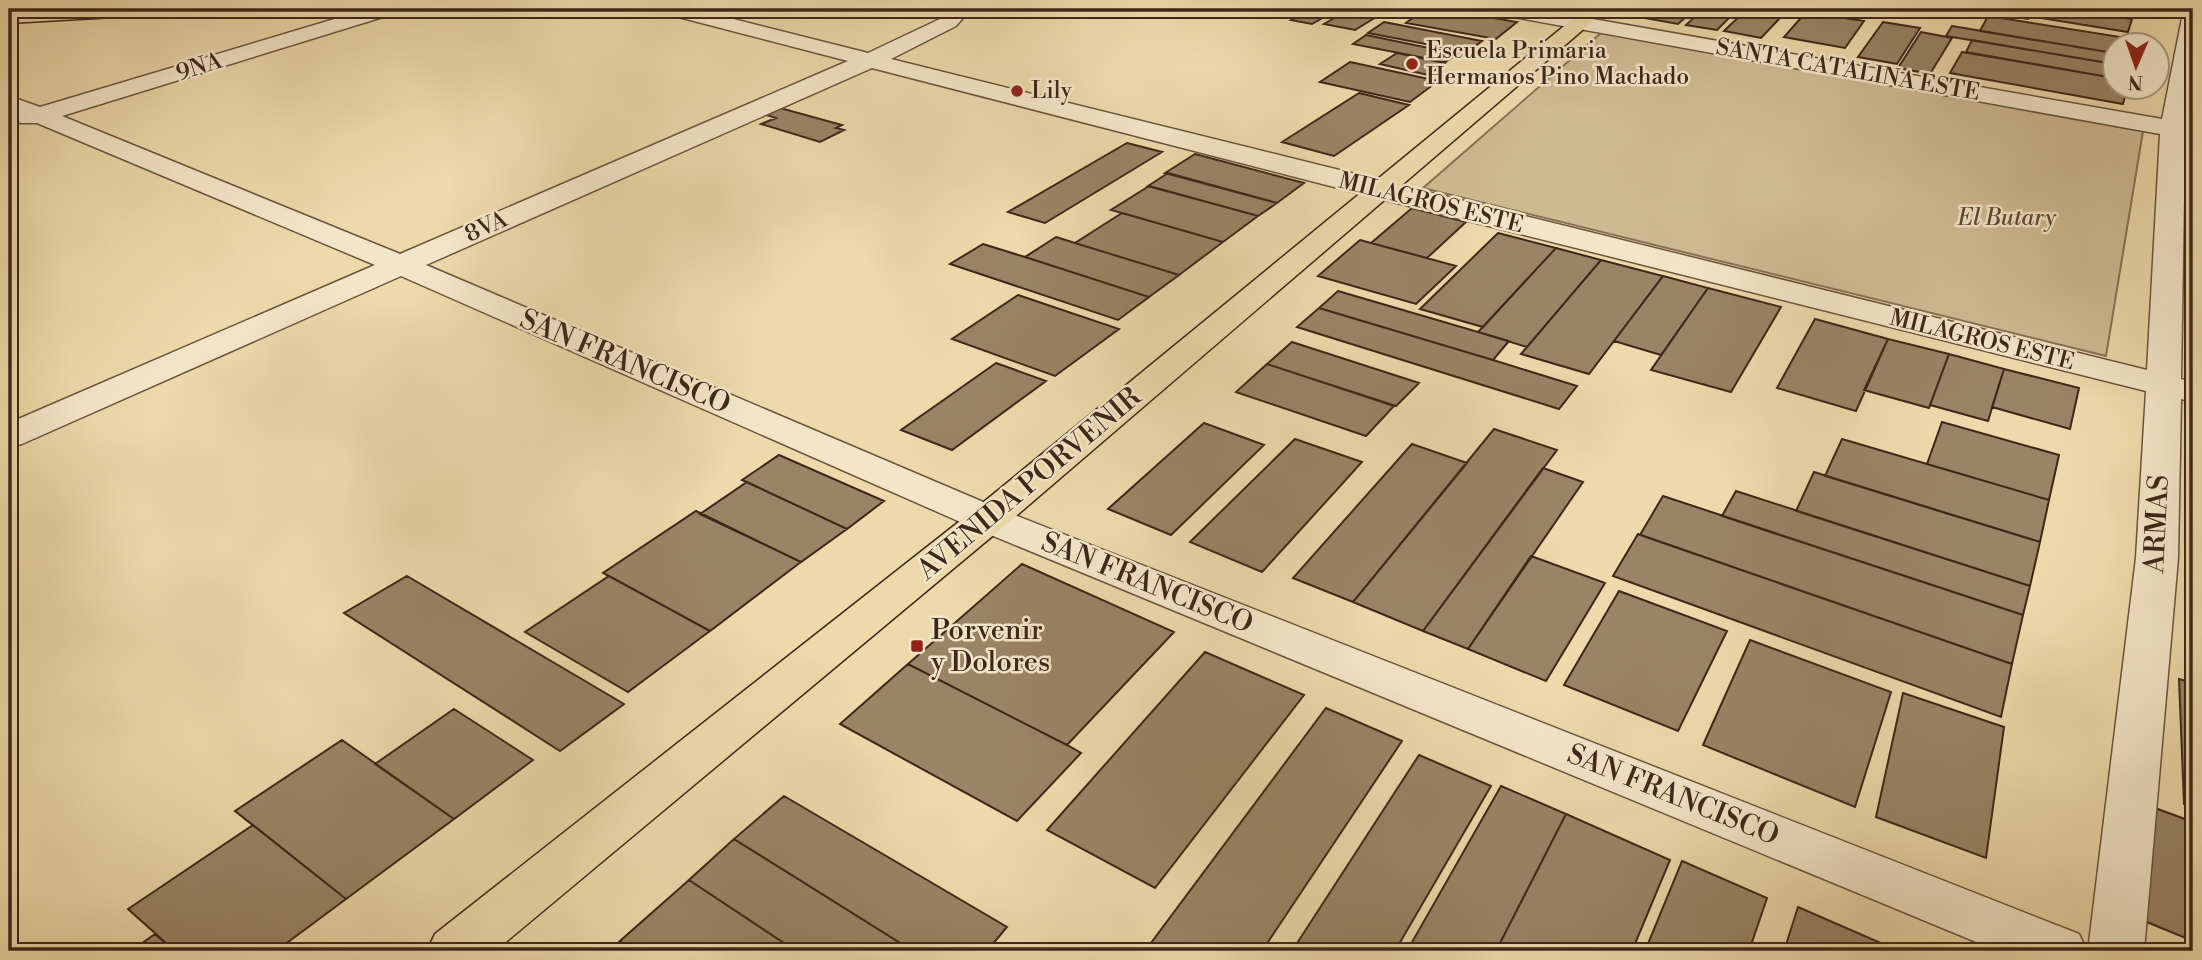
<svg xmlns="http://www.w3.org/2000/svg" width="2202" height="960" viewBox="0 0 2202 960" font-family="'Libre Bodoni',serif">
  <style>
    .green { fill: #cfbb92; stroke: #867156; stroke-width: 2 }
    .building { fill: #998465; stroke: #3e271a; stroke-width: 2 }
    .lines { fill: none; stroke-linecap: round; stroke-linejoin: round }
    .minor-casing { stroke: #6a543e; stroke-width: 3 }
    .major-casing { stroke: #3e271a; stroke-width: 3 }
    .minor { fill: #f3e6c8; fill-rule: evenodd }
    .major { fill: #edd9aa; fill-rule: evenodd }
    .poi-dot { fill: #8f2418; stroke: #f3e6c8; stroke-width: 2.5 }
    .labels { text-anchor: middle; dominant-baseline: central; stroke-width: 5; stroke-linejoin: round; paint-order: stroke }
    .far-poi-label { font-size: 23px; fill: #3e271a; stroke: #f3e6c8; text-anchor: start }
    .far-street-label { font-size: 23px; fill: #3e271a; stroke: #f3e6c8 }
    .far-park-label { font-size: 23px; font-style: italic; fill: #5b4532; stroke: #f3e6c8 }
    .street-label { font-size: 28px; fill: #3e271a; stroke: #f3e6c8 }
    .poi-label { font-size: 28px; fill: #3e271a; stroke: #f3e6c8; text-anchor: start }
  </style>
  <rect width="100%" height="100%" fill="#edd9aa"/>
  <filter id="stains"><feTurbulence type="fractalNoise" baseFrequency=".00286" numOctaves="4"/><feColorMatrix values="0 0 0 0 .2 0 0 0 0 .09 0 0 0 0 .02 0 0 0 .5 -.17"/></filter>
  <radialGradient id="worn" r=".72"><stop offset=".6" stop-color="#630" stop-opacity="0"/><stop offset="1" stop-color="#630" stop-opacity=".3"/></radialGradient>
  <path class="green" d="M 1602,32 L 2143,131 L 2106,356 L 1423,188 Z"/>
  <path class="building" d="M 1310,9 L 1338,9 L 1312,24 L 1291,20 Z
    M 1350,9 L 1389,9 L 1355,30 L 1324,24 Z
    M 1425,9 L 1442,9 L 1517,22 L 1496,39 L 1406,23 Z
    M 1642,9 L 1695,9 L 1678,24 L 1633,16 Z
    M 1703,9 L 1738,9 L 1717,30 L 1686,25 Z
    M 1965,9 L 2032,9 L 2028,19 Z
    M 2032,9 L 2068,9 L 2132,19 L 2128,32 L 2029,16 Z
    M 1745,11 L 1781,17 L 1761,38 L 1724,31 Z
    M 1806,12 L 1864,21 L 1845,48 L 1784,37 Z
    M 1988,16 L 2139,40 L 2138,46 L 2114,46 L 2114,53 L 1980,31 Z
    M 1384,22 L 1482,41 L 1467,52 L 1368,33 Z
    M 1883,22 L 1920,28 L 1897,64 L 1858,57 Z
    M 1952,26 L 2114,53 L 2114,64 L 1946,36 Z
    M 1921,32 L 1952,38 L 1930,74 L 1898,68 Z
    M 1366,35 L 1458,54 L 1445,62 L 1353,44 Z
    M 1972,40 L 2114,64 L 2114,78 L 1966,52 Z
    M 1962,52 L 2114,78 L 2114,88 L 2127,88 L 2123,104 L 1950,73 Z
    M 1397,53 L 1445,63 L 1428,75 L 1380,64 Z
    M 1350,62 L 1438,81 L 1410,102 L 1320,82 Z
    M 1359,93 L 1409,105 L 1334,156 L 1282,142 Z
    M 780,108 L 842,125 L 836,128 L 844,130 L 820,142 L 761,124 L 776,118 L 764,114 Z
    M 1127,143 L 1162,152 L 1045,223 L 1008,212 Z
    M 1195,154 L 1304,183 L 1277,203 L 1165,173 Z
    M 1168,173 L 1277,203 L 1258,216 L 1148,186 Z
    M 1149,186 L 1258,216 L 1223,242 L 1111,210 Z
    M 1412,208 L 1466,222 L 1427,258 L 1371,243 Z
    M 1122,213 L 1223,242 L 1179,275 L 1075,243 Z
    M 1498,233 L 1556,248 L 1483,327 L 1420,309 Z
    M 1056,237 L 1075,243 L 1179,275 L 1149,297 L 1025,257 Z
    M 1360,240 L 1456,266 L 1416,304 L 1318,276 Z
    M 983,244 L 1025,257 L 1149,297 L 1118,320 L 950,264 Z
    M 1556,248 L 1601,260 L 1527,347 L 1478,332 Z
    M 1601,260 L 1663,276 L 1589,374 L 1521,354 Z
    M 1663,276 L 1708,288 L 1661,355 L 1614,341 Z
    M 1708,288 L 1781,307 L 1731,392 L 1651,370 Z
    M 1338,291 L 1478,332 L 1509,341 L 1493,360 L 1319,308 Z
    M 1018,295 L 1119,329 L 1055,376 L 952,339 Z
    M 1319,308 L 1493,360 L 1577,386 L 1559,409 L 1297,327 Z
    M 1815,319 L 1888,339 L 1856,411 L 1777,388 Z
    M 1888,339 L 1949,354 L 1929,408 L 1864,390 Z
    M 1292,342 L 1419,383 L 1396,406 L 1267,364 Z
    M 1949,354 L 2004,369 L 1988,421 L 1930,405 Z
    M 996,363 L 1046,381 L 952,450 L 901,430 Z
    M 1267,364 L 1394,406 L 1366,436 L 1236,392 Z
    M 2004,369 L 2079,388 L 2070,429 L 1992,407 Z
    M 1942,422 L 2059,455 L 2049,500 L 1927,464 Z
    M 1204,423 L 1264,445 L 1171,535 L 1108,509 Z
    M 1494,429 L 1557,450 L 1423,631 L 1353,602 Z
    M 1295,439 L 1362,462 L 1262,572 L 1190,542 Z
    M 1842,439 L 2049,500 L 2040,542 L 1825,476 Z
    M 1412,444 L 1467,463 L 1353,602 L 1293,578 Z
    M 779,455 L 884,501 L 847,529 L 742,480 Z
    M 1543,468 L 1583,482 L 1468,649 L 1423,631 Z
    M 1814,472 L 2040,542 L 2030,586 L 1796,511 Z
    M 747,482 L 847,529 L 801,562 L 700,514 Z
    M 1736,491 L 2030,586 L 2023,615 L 1722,516 Z
    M 1663,496 L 2023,615 L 2012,664 L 1640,535 Z
    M 696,511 L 801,562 L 710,631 L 603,573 Z
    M 1638,534 L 2012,664 L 2001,717 L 1613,576 Z
    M 1531,556 L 1605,583 L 1546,681 L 1468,649 Z
    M 1022,564 L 1174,632 L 1067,745 L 908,664 Z
    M 407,576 L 624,704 L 560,751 L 344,613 Z
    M 609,576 L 710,631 L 628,692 L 525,632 Z
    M 1619,591 L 1727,631 L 1678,731 L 1564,685 Z
    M 2193,593 L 2193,665 L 2187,663 Z
    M 1750,640 L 1891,692 L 1855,807 L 1703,745 Z
    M 1205,652 L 1304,695 L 1155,888 L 1047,830 Z
    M 908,664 L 1067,745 L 1081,753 L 1017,821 L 840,724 Z
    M 2179,679 L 2193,683 L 2193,807 L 2184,804 Z
    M 1903,693 L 2004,727 L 1986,858 L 1876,817 Z
    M 1326,708 L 1402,741 L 1262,951 L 1145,951 Z
    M 454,709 L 533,760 L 454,819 L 375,764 Z
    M 342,740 L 454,819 L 346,899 L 235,811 Z
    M 1419,755 L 1491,786 L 1395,951 L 1292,951 Z
    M 1501,786 L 1566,814 L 1496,951 L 1407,951 Z
    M 784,796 L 1007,927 L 987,951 L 913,951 L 734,839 Z
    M 2147,805 L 2193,822 L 2193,941 L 2137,918 Z
    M 1566,814 L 1670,860 L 1632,951 L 1496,951 Z
    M 253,825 L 346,899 L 276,951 L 175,951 L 128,909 Z
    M 734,839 L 913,951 L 796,951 L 689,880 Z
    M 1682,861 L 1767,898 L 1749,951 L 1645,951 Z
    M 689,880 L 796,951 L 635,951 L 620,941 Z
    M 1798,907 L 1899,951 L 1784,951 Z
    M 155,934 L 174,951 L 131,951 Z
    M 620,941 L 635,951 L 609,951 Z"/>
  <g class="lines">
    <g class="minor-casing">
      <path id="minor" d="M 368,9 L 399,9 L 396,13 L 62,116 L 400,254 L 848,61 L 663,13 L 660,9 L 694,9 L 868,53 L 942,18 L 940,9 L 960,9 L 963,18 L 956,26 L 891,59 L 2147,370 L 2160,134 L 1502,15 L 1495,13 L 1492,9 L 1536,9 L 2162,119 L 2183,13 L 2186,9 L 2193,9 L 2193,78 L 2186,123 L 2193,124 L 2193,140 L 2185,138 L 2181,379 L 2193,382 L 2193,402 L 2181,399 L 2178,558 L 2144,951 L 2088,951 L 2136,558 L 2146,391 L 1373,197 L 872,68 L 426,265 L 1002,510 L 2079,934 L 2087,951 L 1998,951 L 974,528 L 401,276 L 22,444 L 9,447 L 9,423 L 375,265 L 37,123 L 20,123 L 17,118 L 18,116 L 9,112 L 9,96 L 40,107 Z"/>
    </g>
    <g class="major-casing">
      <path id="major" d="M 44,9 L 160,9 L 157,13 L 150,15 L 9,23 L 9,11 Z
        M 1585,9 L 1607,9 L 1002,528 L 495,951 L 427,951 L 435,934 L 974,510 Z"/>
    </g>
    <use href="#minor" class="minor"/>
    <use href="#major" class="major"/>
  </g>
  <g class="poi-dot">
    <circle cx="1412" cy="64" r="7"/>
    <circle cx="1017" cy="91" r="7"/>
    <rect x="910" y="639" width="14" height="14" rx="3.5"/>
  </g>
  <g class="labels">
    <g class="far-poi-label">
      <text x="1426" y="51">Escuela Primaria<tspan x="1426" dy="26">Hermanos Pino Machado</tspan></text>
      <text x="1031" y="91">Lily</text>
    </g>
    <g class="far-street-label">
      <text transform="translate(199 67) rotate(-17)">9NA</text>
      <text transform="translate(1848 70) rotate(10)">SANTA CATALINA ESTE</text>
      <text transform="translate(1431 203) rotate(14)">MILAGROS ESTE</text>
      <text transform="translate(486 227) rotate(-24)">8VA</text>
      <text transform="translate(1982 340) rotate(14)">MILAGROS ESTE</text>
    </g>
    <g class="far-park-label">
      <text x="2007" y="218">El Butary</text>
    </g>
    <g class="street-label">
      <text transform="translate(625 362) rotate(23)">SAN FRANCISCO</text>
      <text transform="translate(1029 484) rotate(-40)">AVENIDA PORVENIR</text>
      <text transform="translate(2157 524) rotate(-87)">ARMAS</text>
      <text transform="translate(1147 583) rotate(22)">SAN FRANCISCO</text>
      <text transform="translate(1673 795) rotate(22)">SAN FRANCISCO</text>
    </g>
    <g class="poi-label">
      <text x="931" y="630">Porvenir<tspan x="931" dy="32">y Dolores</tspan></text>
    </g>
  </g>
  <rect width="2202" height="960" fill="none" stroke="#edd9aa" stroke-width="35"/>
  <rect x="10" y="10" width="2181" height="939" fill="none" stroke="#3e271a" stroke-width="3.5"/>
  <rect x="18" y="18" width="2167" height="925" fill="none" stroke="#3e271a" stroke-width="2"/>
  <g transform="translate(2136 66) rotate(182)"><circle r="33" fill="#f3e6c8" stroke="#ab9a82" stroke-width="2"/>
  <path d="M0-5L12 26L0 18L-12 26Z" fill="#8f2418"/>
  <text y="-10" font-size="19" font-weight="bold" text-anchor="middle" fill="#3e271a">N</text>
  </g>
  <rect width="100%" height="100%" filter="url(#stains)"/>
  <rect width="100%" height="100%" fill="url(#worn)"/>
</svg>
